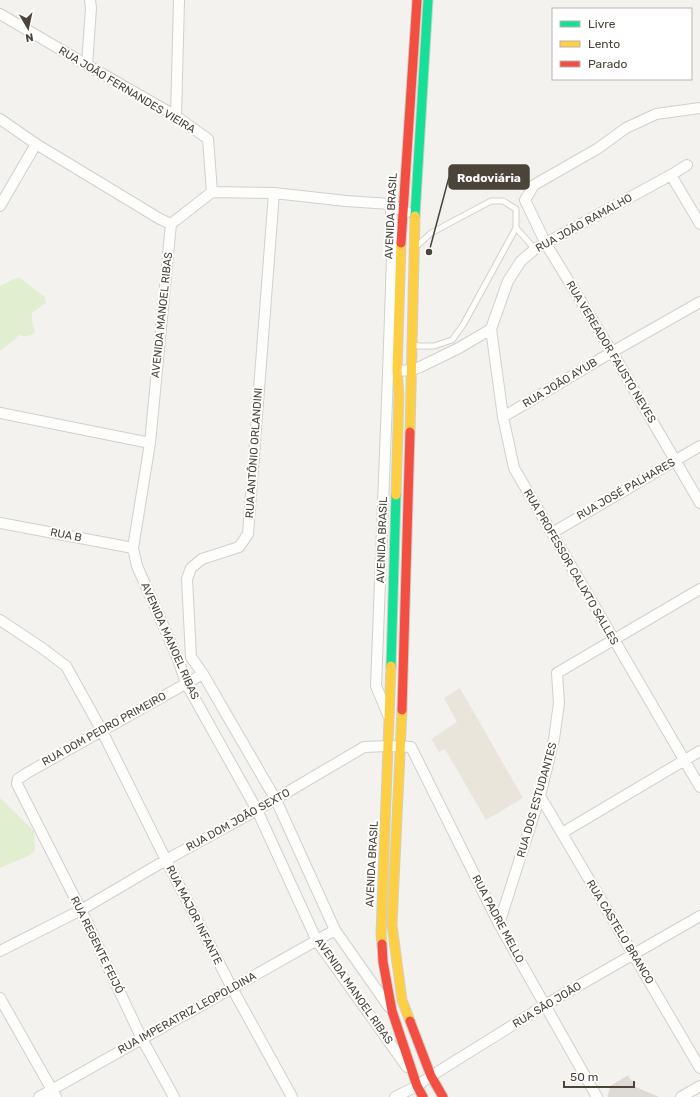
<svg xmlns="http://www.w3.org/2000/svg" width="700" height="1097" viewBox="0 0 700 1097" font-family="Rubik,sans-serif">
  <style>
    .education { fill: #eae5da }
    .green { fill: #e1eecf }
    .building { fill: #dedbd6; stroke: #dcd9d4; filter: url(#shadow) }
    .lines { fill: none; stroke-linecap: round; stroke-linejoin: round }
    .lane-casing { stroke: #d2d0cb; stroke-width: 7 }
    .street-casing { stroke: #d2d0cb; stroke-width: 12 }
    .fast-casing { stroke: #d3cfc5; stroke-width: 11 }
    .slow-casing { stroke: #d3cfc5; stroke-width: 11 }
    .jam-casing { stroke: #d3cfc5; stroke-width: 11 }
    .lane { stroke: #fdfdfc; stroke-width: 5 }
    .street { stroke: #fdfdfc; stroke-width: 10 }
    .fast { stroke: #16e098; stroke-width: 9 }
    .slow { stroke: #ffcf43; stroke-width: 9 }
    .jam { stroke: #f24e42; stroke-width: 9 }
    .labels { text-anchor: middle; dominant-baseline: central; stroke-width: 4; stroke-linejoin: round; paint-order: stroke }
    .street-label { font-size: 11px; fill: #4b4439; stroke: #fff }
    .leader { fill: none; stroke: #4b4439; stroke-width: 1.5 }
    .callout-dot { fill: #4b4439; stroke: #fff; stroke-width: 1.5 }
    .callout { fill: #4b4439; stroke: #4b4439; stroke-width: 1.5 }
    .callout-label { font-size: 12px; text-anchor: middle; font-weight: bold; fill: #fff }
  </style>
  <defs>
    <filter id="shadow"><feDropShadow dx="2.5" dy="4.5" stdDeviation="1" flood-color="#0004"/></filter>
  </defs>
  <rect width="100%" height="100%" fill="#f4f2ee"/>
  <path class="education" d="M 460,688 L 523,798 L 486,820 L 445,749 L 439,752 L 431,739 L 457,722 L 444,698 Z"/>
  <path class="green" d="M 19,278 C 28,283 36,291 45,297 L 46,303 L 32,313 L 32,320 L 35,332 C 30,337 26,337 19,335 L 14,340 L 0,351 L 0,286 L 12,280 Z
    M 0,798 L 34,831 L 35,850 L 30,855 L 0,868 Z"/>
  <path class="building" d="M 628,1076 L 632,1086 L 658,1097 L 608,1097 L 611,1086 Z"/>
  <g class="lines">
    <g class="lane-casing">
      <path id="lane" d="M 516,228 L 535,249
        M 413,345 L 419,346 L 434,346 L 452,340 L 463,325 L 516,228 L 516,209 L 503,201 L 491,201 L 431,233 L 418,245"/>
    </g>
    <g class="street-casing">
      <path id="street" d="M 0,14 L 87,65 L 176,116 L 208,139 L 212,192
        M 87,65 L 91,8 L 90,0
        M 700,108 L 656,114 L 626,128 L 597,149 L 534,185 L 525,200 L 546,244 L 612,352 L 700,503
        M 176,116 L 179,0
        M 0,119 L 36,144 L 160,219 L 171,224
        M 671,175 L 700,224
        M 274,193 L 248,534 L 239,547 L 202,559 L 191,568 L 187,579 L 191,657 L 203,674 L 276,800 L 335,930 L 389,1007
        M 0,206 L 36,144
        M 171,224 L 150,443 L 133,548 L 137,566 L 178,659 L 186,683 L 257,810 L 317,941 L 407,1067
        M 171,224 L 212,192 L 274,193 L 346,201 L 390,204 L 403,211 L 407,212
        M 491,329 L 503,417 L 514,468 L 700,787
        M 388,374 L 393,229 L 390,204
        M 0,413 L 150,443
        M 503,417 L 612,352 L 700,302
        M 0,523 L 133,548
        M 552,533 L 700,446
        M 0,620 L 42,648 L 66,666 L 102,731 L 166,860 L 232,988 L 292,1097
        M 388,715 L 376,686 L 388,374 L 397,371 L 412,370 L 420,367 L 459,348 L 491,329 L 508,281 L 521,261 L 535,249 L 671,175 L 687,165
        M 540,796 L 700,1068
        M 562,833 L 700,751
        M 499,924 L 540,796 L 554,739 L 559,703 L 557,673 L 700,589
        M 0,951 L 81,910 L 166,860 L 257,810 L 364,747 L 389,746 L 411,747 L 499,924 L 597,1097
        M 0,998 L 56,1097
        M 39,1097 L 335,930
        M 174,1097 L 142,1039 L 81,910 L 17,784 L 18,779 L 27,773 L 203,674
        M 395,1097 L 417,1086 L 431,1076 L 545,1005 L 700,916
        M 681,1097 L 700,1086"/>
    </g>
    <g class="fast-casing">
      <path id="fast" d="M 415,216 L 428,0
        M 391,666 L 396,495"/>
    </g>
    <g class="slow-casing">
      <path id="slow" d="M 410,432 L 415,216
        M 396,495 L 399,395 L 397,371 L 401,243
        M 402,710 L 392,925 L 402,1000 L 410,1021
        M 382,944 L 381,934 L 391,666"/>
    </g>
    <g class="jam-casing">
      <path id="jam" d="M 401,243 L 417,0
        M 402,710 L 410,432
        M 382,944 L 383,962 L 392,1011 L 417,1086 L 423,1097
        M 410,1021 L 431,1076 L 443,1097"/>
    </g>
    <use href="#lane" class="lane"/>
    <use href="#street" class="street"/>
    <use href="#fast" class="fast"/>
    <use href="#slow" class="slow"/>
    <use href="#jam" class="jam"/>
  </g>
  <g class="labels">
    <g class="street-label">
      <text transform="translate(127 90) rotate(31)">RUA JOÃO FERNANDES VIEIRA</text>
      <text transform="translate(391 216) rotate(-87)">AVENIDA BRASIL</text>
      <text transform="translate(584 223) rotate(-29)">RUA JOÃO RAMALHO</text>
      <text transform="translate(162 315) rotate(-84)">AVENIDA MANOEL RIBAS</text>
      <text transform="translate(611 352) rotate(59)">RUA VEREADOR FAUSTO NEVES</text>
      <text transform="translate(560 383) rotate(-31)">RUA JOÃO AYUB</text>
      <text transform="translate(254 453) rotate(-86)">RUA ANTÔNIO ORLANDINI</text>
      <text transform="translate(626 489) rotate(-30)">RUA JOSÉ PALHARES</text>
      <text transform="translate(66 535) rotate(11)">RUA B</text>
      <text transform="translate(382 540) rotate(-88)">AVENIDA BRASIL</text>
      <text transform="translate(571 567) rotate(60)">RUA PROFESSOR CALIXTO SALLES</text>
      <text transform="translate(170 641) rotate(66)">AVENIDA MANOEL RIBAS</text>
      <text transform="translate(104 729) rotate(-29)">RUA DOM PEDRO PRIMEIRO</text>
      <text transform="translate(537 800) rotate(-74)">RUA DOS ESTUDANTES</text>
      <text transform="translate(238 820) rotate(-29)">RUA DOM JOÃO SEXTO</text>
      <text transform="translate(372 864) rotate(-87)">AVENIDA BRASIL</text>
      <text transform="translate(194 915) rotate(63)">RUA MAJOR INFANTE</text>
      <text transform="translate(498 919) rotate(62)">RUA PADRE MELLO</text>
      <text transform="translate(620 932) rotate(59)">RUA CASTELO BRANCO</text>
      <text transform="translate(97 945) rotate(64)">RUA REGENTE FEIJÓ</text>
      <text transform="translate(354 991) rotate(55)">AVENIDA MANOEL RIBAS</text>
      <text transform="translate(547 1005) rotate(-31)">RUA SÃO JOÃO</text>
      <text transform="translate(187 1013) rotate(-29)">RUA IMPERATRIZ LEOPOLDINA</text>
    </g>
  </g>
  <path class="leader" d="M429 252L449 177"/>
  <circle class="callout-dot" cx="429" cy="252" r="4"/>
  <rect class="callout" x="449" y="165" width="80" height="24" rx="4"/>
  <g class="callout-label">
    <text x="489" y="182">Rodoviária</text>
  </g>
  <rect x="552" y="8" width="140" height="72" fill="#ffffff" stroke="#b7b4b0"/>
  <rect x="560" y="21" width="20" height="6" fill="#16e098" stroke="#b7b4b0"/>
  <text x="588" y="28" font-size="12" fill="#4b4439">Livre</text>
  <rect x="560" y="41" width="20" height="6" fill="#ffcf43" stroke="#b7b4b0"/>
  <text x="588" y="48" font-size="12" fill="#4b4439">Lento</text>
  <rect x="560" y="61" width="20" height="6" fill="#f24e42" stroke="#b7b4b0"/>
  <text x="588" y="68" font-size="12" fill="#4b4439">Parado</text>
  <g transform="translate(28 28) rotate(171)" stroke="#ffffff" stroke-width="3" paint-order="stroke">
  <path d="M0-3L7 15L0 10L-7 15Z" fill="#4b4439"/>
  <text y="-6" font-size="11" font-weight="bold" text-anchor="middle" fill="#4b4439">N</text>
  </g>
  <path d="M564 1081v6h70v-6" fill="none" stroke="#4b4439" stroke-width="2"/>
  <text x="570" y="1081" font-size="12" fill="#4b4439" stroke="#ffffff" stroke-width="3" paint-order="stroke">50 m</text>
</svg>
